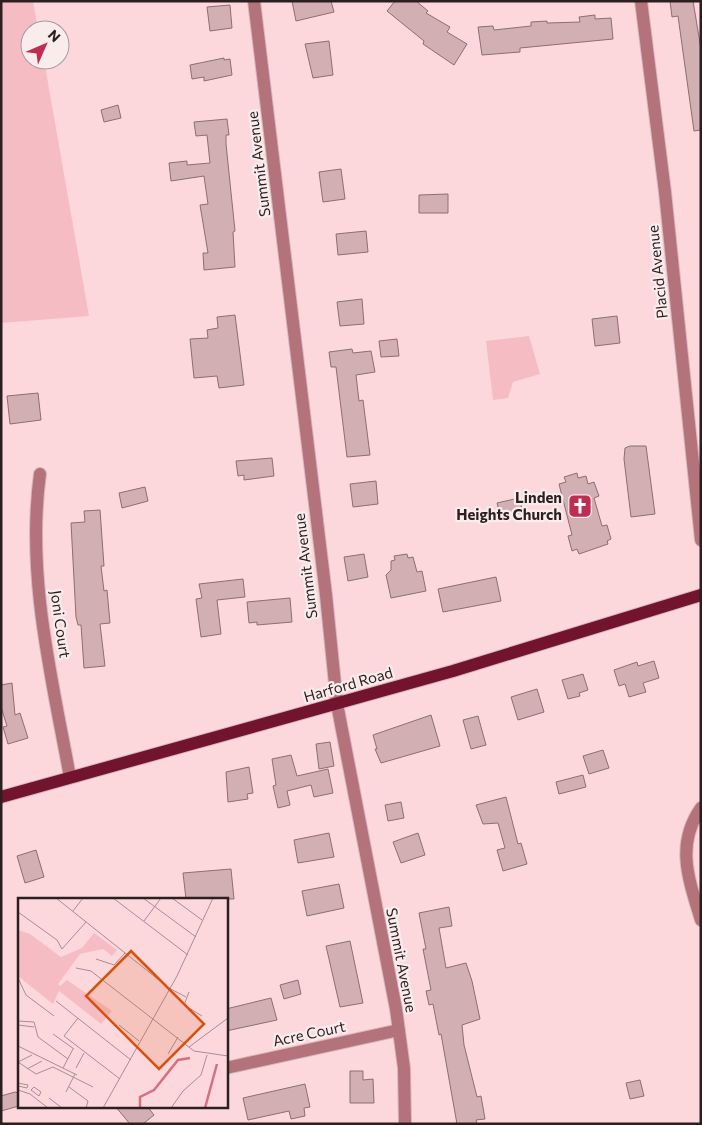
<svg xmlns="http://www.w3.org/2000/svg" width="702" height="1125" viewBox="0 0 702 1125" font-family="Commissioner,sans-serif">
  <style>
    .green { fill: #f6bcc3 }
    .building { fill: #d1afb2; stroke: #8d6e71 }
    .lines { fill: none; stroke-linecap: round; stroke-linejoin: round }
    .minor-casing { stroke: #d7b7ba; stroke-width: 14 }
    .major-casing { stroke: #d7b7ba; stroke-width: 14 }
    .minor { stroke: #b4727a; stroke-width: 12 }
    .major { stroke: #72142d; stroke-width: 12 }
    .labels { text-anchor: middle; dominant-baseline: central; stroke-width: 4.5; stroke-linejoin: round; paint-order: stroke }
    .street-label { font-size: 15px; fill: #2c1f20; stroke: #faeced }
    .poi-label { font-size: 15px; font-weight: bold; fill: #2c1f20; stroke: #faeced; text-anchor: end }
    .inset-river { fill: none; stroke: #d57080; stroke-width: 2.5 }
    .inset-road { fill: none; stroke: #a98e91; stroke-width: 1 }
    .view { fill: #d5530e; fill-opacity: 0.15; stroke: #d5530e; stroke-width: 2.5 }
    .inset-edge { fill: none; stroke: #2c1f20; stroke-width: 2.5 }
  </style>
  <rect width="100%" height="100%" fill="#fcd8dc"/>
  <path class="green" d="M 1,1 L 33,1 L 38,30 L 30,30 L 30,60 L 44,60 L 89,316 L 1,323 Z
    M 529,336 L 540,374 L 513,382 L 508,398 L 493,400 L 486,341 Z"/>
  <path class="building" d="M 292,1 L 331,1 L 334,12 L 296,21 Z
    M 395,1 L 416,1 L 428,11 L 426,13 L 450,27 L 447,32 L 467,44 L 454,65 L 423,44 L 424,41 L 387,11 Z
    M 670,1 L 693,1 L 701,49 L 701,130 L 694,131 L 678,16 L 672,17 Z
    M 230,5 L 232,28 L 210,31 L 207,7 Z
    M 595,15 L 595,19 L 611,18 L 613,39 L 520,48 L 520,52 L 482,55 L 478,27 L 493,26 L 494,30 L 531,26 L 531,22 L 547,21 L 547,23 L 580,22 L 579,17 Z
    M 329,41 L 333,75 L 313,78 L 305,44 Z
    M 224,58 L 224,60 L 230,59 L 232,75 L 204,81 L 204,77 L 192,79 L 190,65 Z
    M 118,105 L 121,118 L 104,122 L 101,110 Z
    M 227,119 L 229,135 L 226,135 L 226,144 L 235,231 L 233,232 L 235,267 L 204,270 L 203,253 L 208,253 L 200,205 L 208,204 L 204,176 L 171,181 L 169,163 L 187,161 L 187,165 L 210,163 L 207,135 L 196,136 L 194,122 Z
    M 341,169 L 345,199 L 323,202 L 319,172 Z
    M 448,194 L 448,213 L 419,213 L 419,195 Z
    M 366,231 L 368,252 L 338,255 L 336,234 Z
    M 362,299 L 364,324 L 340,326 L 337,302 Z
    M 235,315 L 244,385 L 219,388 L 217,376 L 194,378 L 190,339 L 208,338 L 207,330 L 218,328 L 217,317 Z
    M 617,316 L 620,343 L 595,346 L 592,319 Z
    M 397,339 L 399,356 L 381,357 L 379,341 Z
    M 352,349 L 353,353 L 371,351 L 375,372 L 356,375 L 359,401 L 363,400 L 370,455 L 347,457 L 336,367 L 331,367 L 329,352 Z
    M 38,393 L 41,420 L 10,424 L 7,396 Z
    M 630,446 L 646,446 L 655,514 L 631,517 L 624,459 L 625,448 Z
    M 272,458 L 274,476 L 244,480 L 244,475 L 238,476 L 236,461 Z
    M 577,473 L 578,478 L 586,476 L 588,484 L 594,482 L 599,496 L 594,498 L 602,526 L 607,525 L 611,539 L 607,541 L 608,544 L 579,554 L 577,549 L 572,551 L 568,536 L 572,535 L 559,484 L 566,482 L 564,477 Z
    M 376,481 L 378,504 L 353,507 L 350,484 Z
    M 145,487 L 148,501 L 122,508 L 119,493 Z
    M 519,498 L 523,512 L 501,518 L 497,503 Z
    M 100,510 L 104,566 L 101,566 L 104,591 L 107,590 L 110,623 L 100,624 L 105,666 L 84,668 L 81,625 L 78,625 L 76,617 L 71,523 L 85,522 L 84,511 Z
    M 364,554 L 368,577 L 348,581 L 344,557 Z
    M 407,554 L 408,558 L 413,557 L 417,572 L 422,571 L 426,591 L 391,598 L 386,575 L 391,570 L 391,561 L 395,560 L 394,556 Z
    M 496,577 L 501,601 L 443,612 L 438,589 Z
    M 243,579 L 245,597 L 217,600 L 221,634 L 201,637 L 196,599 L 202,598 L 199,584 Z
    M 290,598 L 292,622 L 257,625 L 257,622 L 249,623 L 247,602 Z
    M 654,661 L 659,678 L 643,683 L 646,692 L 629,697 L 625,684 L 619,686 L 614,670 L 637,662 L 638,666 Z
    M 583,674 L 588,690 L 579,693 L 580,696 L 568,699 L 562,680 Z
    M 12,683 L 15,715 L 20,713 L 28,738 L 8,744 L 3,727 L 7,726 L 1,707 L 1,685 Z
    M 537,689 L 544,712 L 518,720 L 511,697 Z
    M 431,715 L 440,746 L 381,763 L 375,749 L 377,749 L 373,735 Z
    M 478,716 L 486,745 L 471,749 L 463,720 Z
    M 330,742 L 334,766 L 319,769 L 316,744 Z
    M 603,750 L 609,768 L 589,774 L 583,756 Z
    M 291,755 L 297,776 L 328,769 L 333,793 L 314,797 L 311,785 L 287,791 L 290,805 L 278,808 L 273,786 L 276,785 L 272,759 Z
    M 249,767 L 253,793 L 247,794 L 248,799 L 228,802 L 226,772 Z
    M 583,775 L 586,787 L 559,794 L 556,782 Z
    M 506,797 L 518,844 L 521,843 L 527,864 L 503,871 L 497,850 L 505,848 L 498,823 L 483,824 L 476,805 Z
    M 401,802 L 404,818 L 388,821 L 385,805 Z
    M 329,833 L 334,857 L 298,863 L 294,840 Z
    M 418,833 L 425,855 L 401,863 L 393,842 Z
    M 36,850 L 44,877 L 25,883 L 17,856 Z
    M 231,869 L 234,899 L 186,899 L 183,873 Z
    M 339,884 L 344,908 L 307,916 L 302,891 Z
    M 449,907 L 452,926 L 439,928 L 446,968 L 466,963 L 472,981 L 480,1019 L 462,1025 L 464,1045 L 477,1097 L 481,1096 L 485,1119 L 476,1120 L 477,1124 L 457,1124 L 441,1034 L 439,1035 L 433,1004 L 429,1005 L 426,991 L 431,990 L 423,949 L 426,949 L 419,913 Z
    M 350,941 L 363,1003 L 340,1007 L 326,946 Z
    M 298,980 L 301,994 L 284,999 L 280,985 Z
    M 271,998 L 277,1020 L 226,1031 L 226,1009 Z
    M 350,1071 L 363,1071 L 363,1080 L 373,1079 L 374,1103 L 350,1103 Z
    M 640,1080 L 644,1096 L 630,1099 L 626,1083 Z
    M 305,1084 L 310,1107 L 304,1108 L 305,1116 L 291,1119 L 289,1111 L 248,1120 L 243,1098 Z
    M 15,1092 L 19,1093 L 19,1106 L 1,1111 L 1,1096 Z
    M 115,1106 L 147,1106 L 154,1115 L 143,1124 L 130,1124 Z"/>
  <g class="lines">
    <g class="minor-casing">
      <path id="minor" d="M 254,1 L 326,595 L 337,704 L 396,1009 L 404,1068 L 405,1124
        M 641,1 L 665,192 L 701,540
        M 40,474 C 26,575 52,679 70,777
        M 701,808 C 675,845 689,880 701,920
        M 226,1068 L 399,1030"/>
    </g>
    <g class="major-casing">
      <path id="major" d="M 1,797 L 453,671 L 701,595"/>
    </g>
    <use href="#minor" class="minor"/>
    <use href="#major" class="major"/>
  </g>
  <defs>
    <g id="church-square" transform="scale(1.25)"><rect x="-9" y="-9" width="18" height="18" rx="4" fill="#be2e52" stroke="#faeced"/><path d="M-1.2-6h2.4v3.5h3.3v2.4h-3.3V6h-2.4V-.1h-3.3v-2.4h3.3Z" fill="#fff"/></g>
  </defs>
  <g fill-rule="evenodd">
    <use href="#church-square" x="580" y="506"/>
  </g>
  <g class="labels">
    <g class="street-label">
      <text transform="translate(258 164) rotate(-97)">Summit Avenue</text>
      <text transform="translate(657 272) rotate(-96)">Placid Avenue</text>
      <text transform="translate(305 566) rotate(-97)">Summit Avenue</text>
      <text transform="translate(61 624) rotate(82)">Joni Court</text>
      <text transform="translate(348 684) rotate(-16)">Harford Road</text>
      <text transform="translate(402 960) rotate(79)">Summit Avenue</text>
      <text transform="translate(309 1033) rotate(-12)">Acre Court</text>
    </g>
    <g class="poi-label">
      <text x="562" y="497">Linden<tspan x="562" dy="17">Heights Church</tspan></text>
    </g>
  </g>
  <g transform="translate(18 898)">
    <rect width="210" height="210" fill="#fcd8dc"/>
    <path d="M 0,32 L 12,36 L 43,59 L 64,50 L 76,35 L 99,52 L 94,58 L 85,51 L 62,56 L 40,86 L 42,88 L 49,82 L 94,113 L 83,126 L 41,93 L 35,106 L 0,78 Z" fill="#f6bcc3"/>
    <path class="inset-river" d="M 122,210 L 122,199 L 136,192 L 160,162 L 172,160M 187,210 L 199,166"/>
    <path class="inset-road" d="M 38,0 L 151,90 L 168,99M 95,0 L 170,57M 125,0 L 178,39M 154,0 L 184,22M 55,13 L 65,0M 0,14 L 39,42 L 44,51 L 68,24M 126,23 L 143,0M 78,61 L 96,67 L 107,55M 58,70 L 73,73 L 176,153 L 210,158M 0,80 L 8,97 L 36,118M 171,94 L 166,107 L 184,118M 38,103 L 113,162M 60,120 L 46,138 L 102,181M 0,123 L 16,124 L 20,139 L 50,161M 0,127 L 16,129M 101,127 L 121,143M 35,136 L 56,151M 0,148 L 59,177M 171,149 L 210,120M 150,156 L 160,139M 0,164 L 18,176 L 35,169 L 75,189M 0,164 L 14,157M 45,170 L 55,151M 58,170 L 66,155M 9,171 L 24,163M 0,185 L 10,187 L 9,190 L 0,188M 16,189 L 23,194 L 21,198 L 13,192 ZM 51,189 L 70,203 L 68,210M 0,192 L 12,196 L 30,210M 48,194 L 57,176M 31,200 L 44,210M 85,210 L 159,78 L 195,0M 153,210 L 165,193 L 183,177 L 189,157"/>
    <path class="view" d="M 113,53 L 186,126 L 141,171 L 68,98 Z"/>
    <rect width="210" height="210" class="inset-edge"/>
  </g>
  <rect width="702" height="1125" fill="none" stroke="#2c1f20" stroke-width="5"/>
  <g transform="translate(45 45) rotate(45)"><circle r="24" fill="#faeced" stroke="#a89a9b"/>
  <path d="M0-4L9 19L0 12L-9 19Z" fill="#be2e52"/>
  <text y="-8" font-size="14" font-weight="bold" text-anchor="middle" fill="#2c1f20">N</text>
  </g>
</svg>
